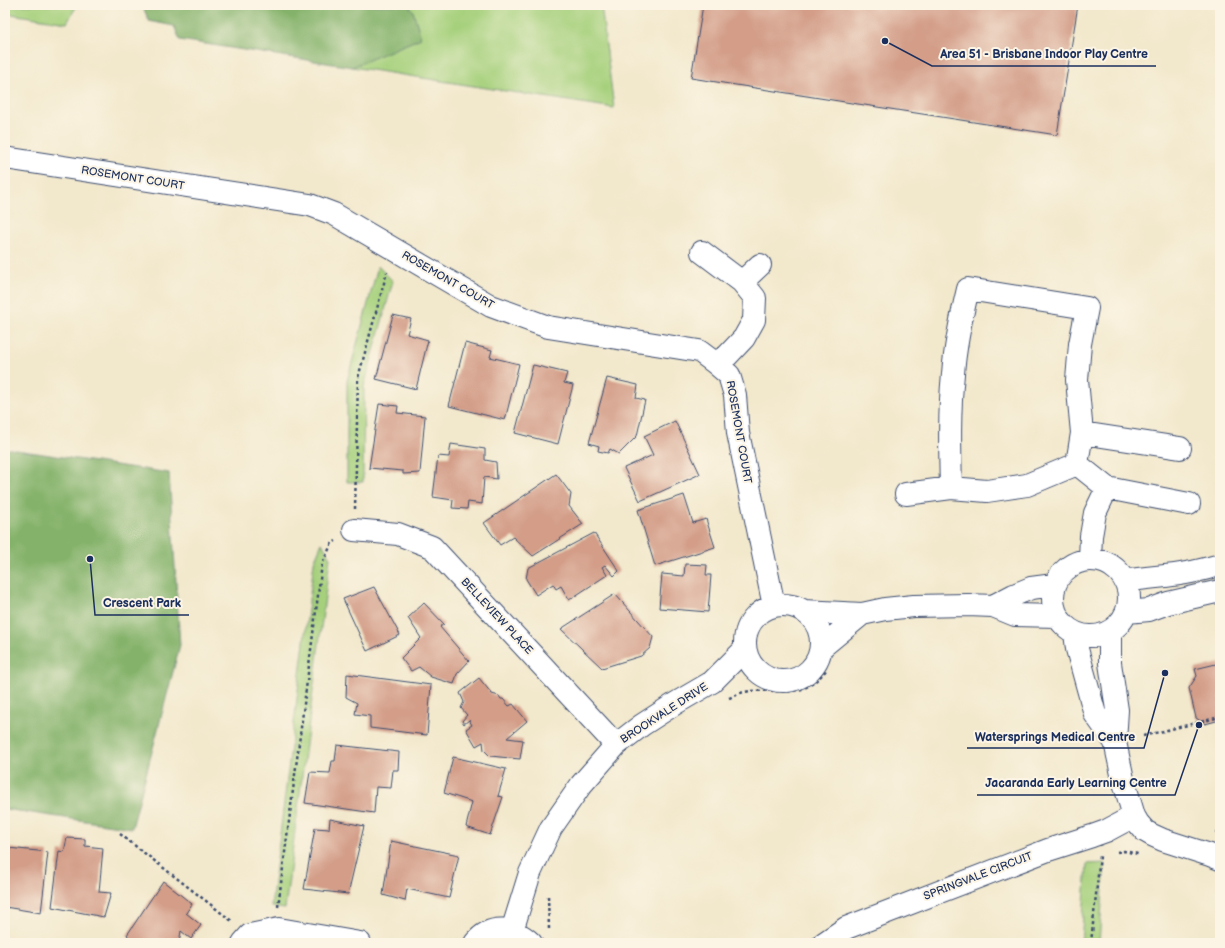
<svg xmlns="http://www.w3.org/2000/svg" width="1225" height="948" viewBox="0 0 1225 948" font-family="'Balsamiq Sans',sans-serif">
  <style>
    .green { fill: #a6d07b; stroke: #60806c }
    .forest { fill: #84b26b; stroke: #507064 }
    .building { fill: #d39d88 }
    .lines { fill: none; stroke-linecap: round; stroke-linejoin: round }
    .minor-casing { stroke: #3b4b6e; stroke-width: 24 }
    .path { stroke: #3b4b6e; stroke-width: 2.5; stroke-dasharray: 3 3; stroke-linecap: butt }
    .minor { stroke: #fff; stroke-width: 22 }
    .labels { text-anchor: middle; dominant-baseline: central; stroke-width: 4; stroke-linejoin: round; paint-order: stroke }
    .street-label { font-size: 11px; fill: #1b2f5e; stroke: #fcf5e5 }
    .leader { fill: none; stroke: #1b2f5e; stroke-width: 1.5 }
    .callout-dot { fill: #1b2f5e; stroke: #fcf5e5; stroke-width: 1.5 }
    .callout-label { font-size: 12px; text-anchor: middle; font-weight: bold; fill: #1b2f5e; stroke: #fcf5e5; stroke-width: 4; stroke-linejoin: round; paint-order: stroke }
  </style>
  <rect width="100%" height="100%" fill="#fcf5e5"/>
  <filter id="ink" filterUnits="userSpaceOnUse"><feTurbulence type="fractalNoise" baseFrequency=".025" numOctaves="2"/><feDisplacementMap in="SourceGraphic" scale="8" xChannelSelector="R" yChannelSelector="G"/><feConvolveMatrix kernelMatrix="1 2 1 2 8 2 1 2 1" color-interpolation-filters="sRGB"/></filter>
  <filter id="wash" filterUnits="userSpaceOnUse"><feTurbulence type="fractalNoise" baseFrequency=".012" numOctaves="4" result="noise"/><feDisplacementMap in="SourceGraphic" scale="16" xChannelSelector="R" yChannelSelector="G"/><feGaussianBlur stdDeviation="0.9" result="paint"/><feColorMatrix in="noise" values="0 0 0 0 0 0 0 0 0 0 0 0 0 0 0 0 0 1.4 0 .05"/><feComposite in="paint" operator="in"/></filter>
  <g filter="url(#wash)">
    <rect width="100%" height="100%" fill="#f2e8cc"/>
    <path class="green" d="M 5,5 L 92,5 L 76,7 L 67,23 L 5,13 Z
      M 408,5 L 601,5 L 614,108 L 352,67 L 421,38 L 413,11 Z
      M 378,266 L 393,281 L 364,387 L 363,482 L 347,482 L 347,381 Z
      M 322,543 L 330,558 L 285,909 L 271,907 L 314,562 Z
      M 1105,863 L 1099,943 L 1081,943 L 1087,864 Z"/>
    <path class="forest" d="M 142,5 L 408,5 L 413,11 L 421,38 L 352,67 L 180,40 L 174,26 L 149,21 Z
      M 10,449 L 169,473 L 180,645 L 132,828 L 5,809 L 5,450 Z"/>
    <g id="blocks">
      <path class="building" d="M 703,5 L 1078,5 L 1057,135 L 691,78 Z
        M 393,315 L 411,319 L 407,334 L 428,340 L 416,389 L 376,379 Z
        M 465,343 L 492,350 L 490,357 L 519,364 L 505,420 L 449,406 Z
        M 533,365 L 567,373 L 564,383 L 573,385 L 558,444 L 515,433 Z
        M 607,378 L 638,385 L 636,398 L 645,400 L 637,436 L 619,454 L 610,449 L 608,453 L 598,451 L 599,446 L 589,443 Z
        M 379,404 L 398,406 L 397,413 L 425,416 L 420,473 L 403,474 L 403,471 L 369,468 Z
        M 675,421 L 700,474 L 640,501 L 624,468 L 653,455 L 644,436 Z
        M 451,444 L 485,449 L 485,460 L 496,462 L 497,479 L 484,477 L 482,504 L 468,502 L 467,509 L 452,508 L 453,500 L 433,497 L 438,456 L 449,457 Z
        M 556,474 L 571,494 L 569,506 L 583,524 L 533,556 L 513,537 L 500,545 L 484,523 Z
        M 684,495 L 693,523 L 706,519 L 715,547 L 655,566 L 638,510 Z
        M 594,533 L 619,571 L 614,576 L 605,565 L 602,567 L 607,575 L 569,600 L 561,586 L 556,589 L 553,584 L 536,595 L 526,579 L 528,568 Z
        M 685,564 L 707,565 L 706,575 L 711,575 L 708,612 L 659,608 L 662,574 L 684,576 Z
        M 374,587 L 400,635 L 367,651 L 343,599 Z
        M 615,594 L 653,637 L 650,648 L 641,656 L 602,668 L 561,629 Z
        M 424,603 L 444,624 L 440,627 L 469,661 L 457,674 L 454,684 L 431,677 L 419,667 L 411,671 L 401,658 L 421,638 L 408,618 Z
        M 1220,663 L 1220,720 L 1205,724 L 1196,718 L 1189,688 L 1197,676 L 1195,669 Z
        M 347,674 L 431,685 L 427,735 L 370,728 L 370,716 L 355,714 L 357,703 L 346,697 Z
        M 479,678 L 492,694 L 499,696 L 501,699 L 503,699 L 509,706 L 513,704 L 527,721 L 507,738 L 523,740 L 520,759 L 490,756 L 484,750 L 483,742 L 476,746 L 466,729 L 472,725 L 469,720 L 464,724 L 462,721 L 467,715 L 461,708 L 464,702 L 460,693 Z
        M 337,745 L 399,752 L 398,770 L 393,770 L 391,788 L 376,787 L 374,813 L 305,803 L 310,772 L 330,773 L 332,761 L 335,761 Z
        M 453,757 L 506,769 L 498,796 L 503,797 L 490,835 L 466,827 L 472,802 L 444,793 Z
        M 330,819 L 364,826 L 348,894 L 304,889 L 315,828 L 329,829 Z
        M 67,838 L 85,839 L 85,846 L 103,848 L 99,892 L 111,893 L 104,917 L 52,907 L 59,851 L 64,852 Z
        M 391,841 L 459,855 L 449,898 L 407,889 L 405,901 L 383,895 Z
        M 8,848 L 48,852 L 41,913 L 5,907 L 5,868 Z
        M 163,881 L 192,904 L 186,913 L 201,925 L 191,939 L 181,931 L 179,943 L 136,943 L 127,935 Z"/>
    </g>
  </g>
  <g filter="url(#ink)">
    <use href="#blocks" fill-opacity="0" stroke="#3b4b6e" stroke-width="1"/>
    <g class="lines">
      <g class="minor-casing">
        <path id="minor" d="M 5,158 L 310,205 L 334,214 L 491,306 L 548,327 L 699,351 L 715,363 L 729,375 L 735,395 L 738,433 L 774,606
          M 702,252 L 742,282 L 755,298 L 754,320 L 744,338 L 727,356 L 715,363
          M 742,282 L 760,265
          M 1082,433 L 1180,448
          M 951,488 C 950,450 949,412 953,374 C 955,346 961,318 968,289 L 1087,308 L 1080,344 L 1077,380 L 1082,433 L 1077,464
          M 906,494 L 951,488 L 987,491 L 1027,485 L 1077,464 L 1107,488
          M 354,530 L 398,534 L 432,547 L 616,745
          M 1090,559 L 1091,536 L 1095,513 L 1107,488 L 1189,504
          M1053 598a38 38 0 1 1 76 0a38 38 0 1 1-76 0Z
          M 1126,581 C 1146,577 1166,577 1186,573 C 1197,571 1209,568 1220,565
          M745 643a38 38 0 1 1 76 0a38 38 0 1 1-76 0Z
          M 993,606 L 1014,595 L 1031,588 L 1054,585
          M 804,611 L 862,614 L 885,609 L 914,606 L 968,605 L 993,606 L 1015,615 L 1057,616
          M 1127,612 L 1149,610 L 1168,603 L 1220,591
          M 1110,632 L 1110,663 L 1117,710 L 1115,742 L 1123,779 L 1134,816 L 1138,823 L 1145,831 L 1152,835 L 1163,840 L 1210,855 L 1220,859
          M 1075,633 L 1077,649 L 1095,714 L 1115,742
          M 822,647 L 862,614
          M 512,931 L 530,873 L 551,828 L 581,785 L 616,745 L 642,725 L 676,703 L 712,682 L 745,649
          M 243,943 L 250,935 L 279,929 L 360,943
          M 475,943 C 491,923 514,927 531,943
          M 824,943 L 846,928 L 1048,850 L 1092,836 L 1106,831 L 1134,816"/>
      </g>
      <path class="path" d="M 355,509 L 358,378 L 387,272
        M 729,698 C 734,696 739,693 744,692 C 780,686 799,704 827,669
        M 1143,736 L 1220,717
        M 120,834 L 233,922
        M 1216,834 L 1220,825
        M 1117,852 L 1124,851 L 1138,854
        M 548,896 L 549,929
        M 278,907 L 322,564 L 332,543 L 336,541
        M 1091,943 L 1100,856"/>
      <use href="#minor" class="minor"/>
    </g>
  </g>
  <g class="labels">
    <g class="street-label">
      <text transform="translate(133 178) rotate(9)">ROSEMONT COURT</text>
      <text transform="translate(448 280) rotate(30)">ROSEMONT COURT</text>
      <text transform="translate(739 432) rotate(80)">ROSEMONT COURT</text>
      <text transform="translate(497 616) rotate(47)">BELLEVIEW PLACE</text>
      <text transform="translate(664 713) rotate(-33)">BROOKVALE DRIVE</text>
      <text transform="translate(978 876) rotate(-21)">SPRINGVALE CIRCUIT</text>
    </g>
  </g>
  <path class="leader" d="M885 41L932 66H1156M90 559L95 615H189M1165 673L1144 748H967M1199 725L1175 795H977"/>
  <g class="callout-dot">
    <circle cx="885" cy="41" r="4"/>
    <circle cx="90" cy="559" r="4"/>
    <circle cx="1165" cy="673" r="4"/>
    <circle cx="1199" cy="725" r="4"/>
  </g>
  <g class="callout-label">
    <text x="1044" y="58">Area 51 - Brisbane Indoor Play Centre</text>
    <text x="142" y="607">Crescent Park</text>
    <text x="1055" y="741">Watersprings Medical Centre</text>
    <text x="1076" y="787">Jacaranda Early Learning Centre</text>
  </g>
  <rect width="1225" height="948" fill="none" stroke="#fcf5e5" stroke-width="20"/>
</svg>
